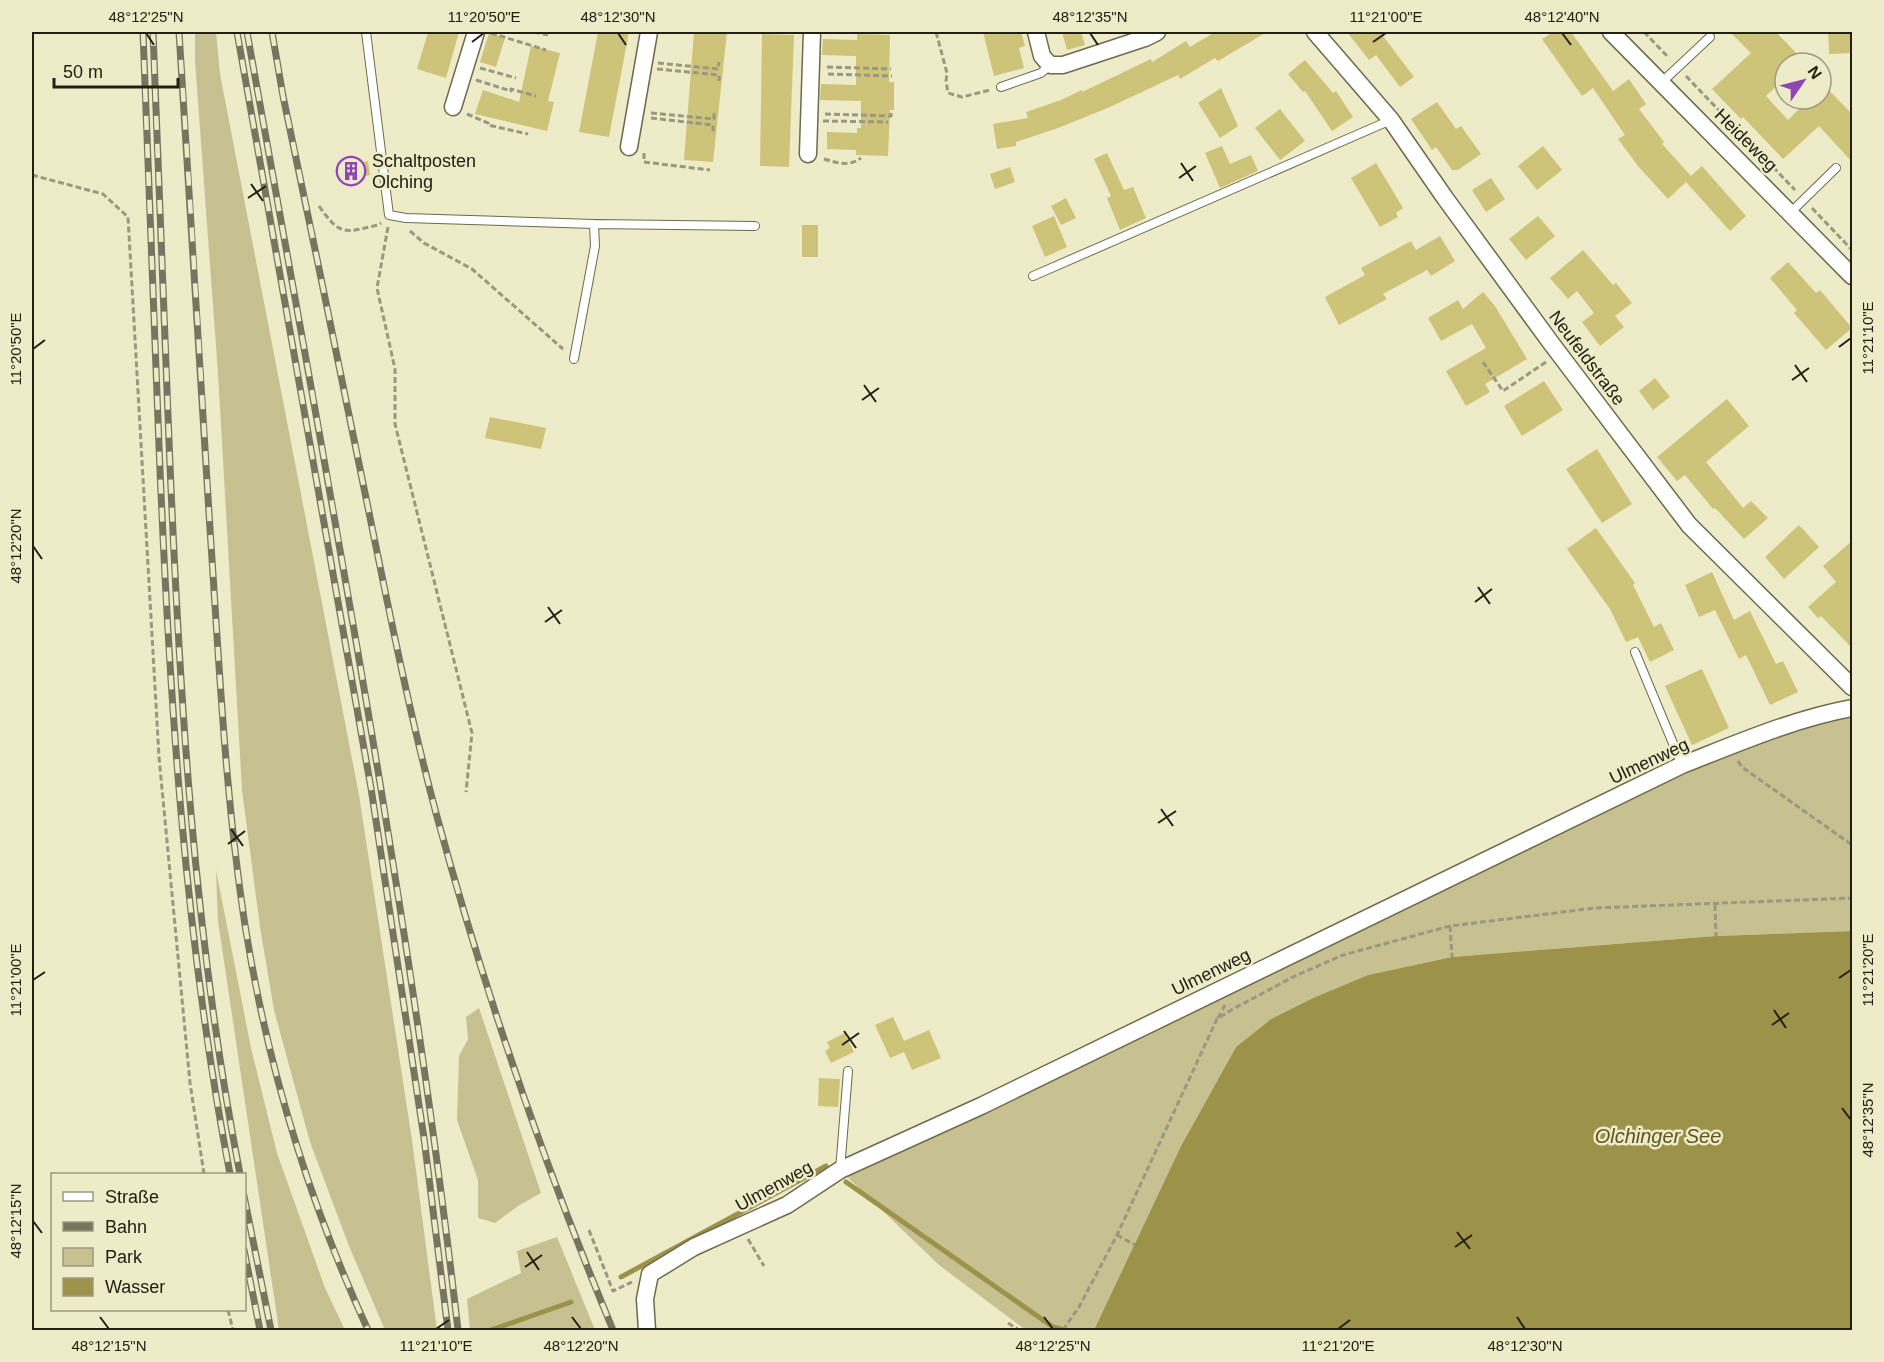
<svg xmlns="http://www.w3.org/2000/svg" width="1884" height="1362" viewBox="0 0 1884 1362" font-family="Helvetica,sans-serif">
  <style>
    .green { fill: #c7c191 }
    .water { fill: #9c9249 }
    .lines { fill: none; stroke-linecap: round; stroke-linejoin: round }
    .stream { stroke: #9c9249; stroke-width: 5 }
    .building { fill: #cdc479 }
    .lane-casing { stroke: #6e6a4d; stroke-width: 10 }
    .street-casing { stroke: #6e6a4d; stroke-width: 19 }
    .path { stroke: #9a987f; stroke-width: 3; stroke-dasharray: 6 3; stroke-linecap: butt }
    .lane { stroke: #fff; stroke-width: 8 }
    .street { stroke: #fff; stroke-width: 16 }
    .rail-casing { stroke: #77755f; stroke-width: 7 }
    .rail { stroke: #eeebc9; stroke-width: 4.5; stroke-dasharray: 14; stroke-linecap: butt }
    .ticks { fill: none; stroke: #212013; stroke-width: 2 }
    .labels { text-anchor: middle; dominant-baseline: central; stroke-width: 5; stroke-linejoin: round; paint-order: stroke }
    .street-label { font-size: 18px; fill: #212013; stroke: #eeebc9 }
    .poi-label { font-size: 18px; fill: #212013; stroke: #eeebc9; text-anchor: start }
    .water-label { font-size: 20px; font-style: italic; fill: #5e561f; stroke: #eeebc9 }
    .neatline { fill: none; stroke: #212013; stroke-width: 2 }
    .ticks-label { font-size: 15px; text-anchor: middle; fill: #212013 }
  </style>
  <rect width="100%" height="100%" fill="#eeebc9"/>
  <path class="green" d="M 195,32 L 216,32 L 220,74 L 359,795 L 412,1140 L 437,1330 L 385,1330 L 349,1246 L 310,1142 L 274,1010 L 260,927 L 242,790 L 218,373 L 195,61 Z
    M 1852,708 L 1852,931 L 1716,936 L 1452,957 L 1368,975 L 1313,998 L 1271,1019 L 1236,1047 L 1181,1146 L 1094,1330 L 1023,1328 L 939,1265 L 840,1170 L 1682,765 Z
    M 216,870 L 251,1048 L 277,1153 L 325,1288 L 345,1330 L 279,1330 L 218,921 Z
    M 479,1008 L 541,1193 L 518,1206 L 495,1223 L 478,1218 L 478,1180 L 457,1120 L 459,1056 L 468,1039 L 466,1017 Z
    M 557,1237 L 595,1330 L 470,1330 L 467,1299 L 521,1273 L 517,1251 Z"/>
  <path class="water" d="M 1852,931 L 1852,1330 L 1094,1330 L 1181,1146 L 1236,1047 L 1271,1019 L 1313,998 L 1368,975 L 1452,957 L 1716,936 Z"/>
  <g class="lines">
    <path class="stream" d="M 846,1182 L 1053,1327 L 1064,1330
      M 621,1277 L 826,1166
      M 491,1330 L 571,1302"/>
  </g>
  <path class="building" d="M 428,32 L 459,32 L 446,78 L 417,69 Z
    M 598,32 L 629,32 L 609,137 L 579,132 Z
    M 694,32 L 727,32 L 713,162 L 684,160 Z
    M 983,32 L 1021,32 L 1025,46 L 1019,48 L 1024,68 L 994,76 Z
    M 1062,32 L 1081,32 L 1085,45 L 1067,50 Z
    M 1215,32 L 1267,32 L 1218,61 L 1215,58 L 1180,79 L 1178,75 L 1110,107 L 1058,128 L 1016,142 L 1016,146 L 997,149 L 993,124 L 1028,118 L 1026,112 L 1061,100 L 1082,90 L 1082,92 L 1151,59 L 1152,62 L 1186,41 L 1190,47 Z
    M 1347,32 L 1380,32 L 1414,77 L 1400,87 L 1376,55 L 1369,60 Z
    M 1553,32 L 1571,32 L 1613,91 L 1629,79 L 1646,104 L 1639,109 L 1664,142 L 1662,144 L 1691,176 L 1702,166 L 1746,216 L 1730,231 L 1686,182 L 1668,199 L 1638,166 L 1618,139 L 1625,135 L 1593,88 L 1582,96 L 1542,39 Z
    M 1730,32 L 1776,32 L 1799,56 L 1796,56 L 1802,63 L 1785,63 L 1785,78 L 1766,96 L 1788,120 L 1809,99 L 1821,99 L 1821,82 L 1852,114 L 1852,162 L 1819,126 L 1783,159 L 1743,117 L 1741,119 L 1712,89 L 1751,53 Z
    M 1828,32 L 1852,32 L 1852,53 L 1829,54 Z
    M 489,33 L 505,38 L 496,67 L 480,62 Z
    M 762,34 L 794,35 L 789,167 L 760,166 Z
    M 857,34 L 890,35 L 889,82 L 894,82 L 894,110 L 890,110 L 888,156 L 856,155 L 856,150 L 827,149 L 827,132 L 857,133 L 857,128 L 861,128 L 861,101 L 820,100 L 821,84 L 856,85 L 856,56 L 822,55 L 823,39 L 857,40 Z
    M 531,46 L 560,53 L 548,101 L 554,102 L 547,131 L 475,114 L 483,90 L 519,102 Z
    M 1305,60 L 1333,93 L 1336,91 L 1353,117 L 1332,131 L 1305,91 L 1303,92 L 1288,74 Z
    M 1221,88 L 1238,126 L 1220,138 L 1198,103 Z
    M 1437,102 L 1456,129 L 1461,126 L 1481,154 L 1458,170 L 1452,170 L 1436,147 L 1432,150 L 1411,119 Z
    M 1280,109 L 1305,141 L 1280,160 L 1255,128 Z
    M 1222,146 L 1230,164 L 1251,155 L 1258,171 L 1220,188 L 1205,153 Z
    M 1543,146 L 1562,170 L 1537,190 L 1518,166 Z
    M 1107,153 L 1124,190 L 1133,187 L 1146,218 L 1120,230 L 1107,198 L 1111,196 L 1094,159 Z
    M 368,161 L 370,175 L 355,178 L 352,165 Z
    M 1376,163 L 1403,208 L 1396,213 L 1398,217 L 1380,227 L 1351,178 Z
    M 1010,167 L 1015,182 L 995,189 L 990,174 Z
    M 1491,178 L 1505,199 L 1486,212 L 1472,190 Z
    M 1066,198 L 1076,218 L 1061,225 L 1051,206 Z
    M 1054,216 L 1067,247 L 1045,257 L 1032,226 Z
    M 1538,216 L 1555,236 L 1526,260 L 1509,239 Z
    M 802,225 L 818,225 L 818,257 L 802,257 Z
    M 1440,236 L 1455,261 L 1431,276 L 1427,270 L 1383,294 L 1387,299 L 1339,325 L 1325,297 L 1365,275 L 1361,268 L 1411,241 L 1416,250 Z
    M 1583,250 L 1613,285 L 1616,283 L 1632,303 L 1615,316 L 1624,327 L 1600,346 L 1582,322 L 1594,313 L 1577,291 L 1568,299 L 1550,278 Z
    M 1788,262 L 1816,293 L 1820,290 L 1852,328 L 1826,350 L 1794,313 L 1797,310 L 1770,278 Z
    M 1483,292 L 1495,306 L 1527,359 L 1485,384 L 1490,392 L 1466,406 L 1446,371 L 1486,348 L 1472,324 L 1441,341 L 1428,318 L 1458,300 L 1463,309 Z
    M 1655,378 L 1670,397 L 1653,410 L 1639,391 Z
    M 1544,381 L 1563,410 L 1522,436 L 1504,406 Z
    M 1727,399 L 1749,426 L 1706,462 L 1743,508 L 1751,501 L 1768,518 L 1744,539 L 1715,508 L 1713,509 L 1685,475 L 1677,481 L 1657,457 Z
    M 490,417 L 546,428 L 541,449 L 485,438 Z
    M 1597,449 L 1632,504 L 1602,523 L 1566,469 Z
    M 1799,525 L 1819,547 L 1784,579 L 1765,557 Z
    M 1596,528 L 1635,583 L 1633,585 L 1654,627 L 1661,623 L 1674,650 L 1650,662 L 1638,637 L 1626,642 L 1610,609 L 1567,549 Z
    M 1852,541 L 1852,648 L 1821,616 L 1818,618 L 1808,607 L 1836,582 L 1823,566 Z
    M 1712,572 L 1734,620 L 1750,611 L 1776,664 L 1783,661 L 1798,692 L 1770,705 L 1746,655 L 1739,659 L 1715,610 L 1699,617 L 1685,585 Z
    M 1702,669 L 1729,728 L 1692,745 L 1665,686 Z
    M 893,1017 L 904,1041 L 929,1030 L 941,1058 L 912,1070 L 904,1052 L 890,1058 L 875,1025 Z
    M 845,1033 L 854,1052 L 831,1063 L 825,1051 L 830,1048 L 827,1042 Z
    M 819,1078 L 840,1079 L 838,1107 L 818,1106 Z"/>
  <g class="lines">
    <g class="lane-casing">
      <path id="lane" d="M 366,32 L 389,215 L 406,218 L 594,224 L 755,226
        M 1662,82 L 1710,37
        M 1001,87 L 1041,73 L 1050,65
        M 1790,213 L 1836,168
        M 1033,276 L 1391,120
        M 574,359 L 595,246 L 594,224
        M 1635,652 L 1682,765
        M 840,1170 L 848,1071"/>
    </g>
    <g class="street-casing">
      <path id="street" d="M 1036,32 L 1042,56 L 1050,65 L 1063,65 L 1145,38 L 1157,32
        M 1315,32 L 1391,120 L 1445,198 L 1551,343 L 1689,525 L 1852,687
        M 1611,32 L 1852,276
        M 453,107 L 476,32
        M 629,147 L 649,32
        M 808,154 L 812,32
        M 647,1330 L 645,1299 L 650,1274 L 694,1247 L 787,1205 L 840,1170 L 981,1106 L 1682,765 C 1738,743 1793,719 1852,708"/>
    </g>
    <path class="path" d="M 534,32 L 548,35
      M 936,32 L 947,73 L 946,81 L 948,93 L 962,97 L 990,90
      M 1644,32 L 1669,58
      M 491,33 L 546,50
      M 658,63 L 718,69 L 719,62
      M 827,67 L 891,69
      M 480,68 L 516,78
      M 657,69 L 719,75 L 719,81
      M 828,74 L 892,76
      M 1686,76 L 1795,190
      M 476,80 L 511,91 L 511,89 L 536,96
      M 651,113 L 714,119 L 714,112
      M 467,114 L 488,123 L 488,125 L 528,134
      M 825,114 L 891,116 L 891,110
      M 651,118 L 713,125 L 713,132
      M 823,121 L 888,122
      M 644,153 L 644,162 L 710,170
      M 824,159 C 837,163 849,167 861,158
      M 32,175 L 103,194 L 128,217 L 159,757 L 190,1083 L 204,1174
      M 319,206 C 340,236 344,233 378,225 L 381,223
      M 1812,208 L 1852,250
      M 388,227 L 377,288 L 395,369 L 395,424 L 472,733 L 466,792
      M 410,231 L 424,243 L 472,269 L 563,349
      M 1483,362 L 1503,391 L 1546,362
      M 1738,761 L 1742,767 L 1852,845
      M 1715,905 L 1716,936
      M 1450,926 L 1452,957
      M 1218,1018 L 1225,1005
      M 589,1230 L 613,1291 L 632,1282
      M 1117,1235 L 1135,1245
      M 748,1239 L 764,1266
      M 228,1310 L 233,1330
      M 1008,1323 L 1019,1330
      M 1063,1330 L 1079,1307 L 1117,1235 L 1217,1019 L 1233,1009 L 1295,976 L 1343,955 L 1450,926 L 1595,908 L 1852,898"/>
    <use href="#lane" class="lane"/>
    <use href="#street" class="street"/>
    <g class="rail-casing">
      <path id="rail" d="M 143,32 C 148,170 154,308 159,446 C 169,690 184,935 230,1174
        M 153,32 C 158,168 164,304 169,441 C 179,686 193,933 240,1174
        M 179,32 C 190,197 200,363 210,529 C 219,661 225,794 245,925 C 267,1065 309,1202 368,1330
        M 237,32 L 371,788 L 424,1138 L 448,1330
        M 247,32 C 324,463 408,895 458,1330
        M 272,32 L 283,96 C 311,228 338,361 365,493 C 387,600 408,708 436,813 C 484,990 543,1162 613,1330
        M 244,1196 L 271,1330
        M 244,1250 L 260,1330"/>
    </g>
    <use href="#rail" class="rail"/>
  </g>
  <path class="ticks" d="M 146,33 L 154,45M 618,33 L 626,45M 1090,33 L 1098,45M 1562,33 L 1571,45M 472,42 L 484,33M 1373,42 L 1386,33M 1181,163 L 1193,181M 1179,178 L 1196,166M 251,184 L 263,201M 248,198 L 266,186M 1839,347 L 1851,338M 33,349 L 45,340M 1795,365 L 1807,382M 1792,380 L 1809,368M 864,385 L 876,402M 862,400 L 879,388M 33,546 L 42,559M 1478,587 L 1490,604M 1475,602 L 1492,589M 548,607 L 560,624M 545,622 L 562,610M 1161,809 L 1173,826M 1158,823 L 1176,811M 231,829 L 243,846M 228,844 L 245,831M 1839,978 L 1851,970M 33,980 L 45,972M 1774,1010 L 1786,1028M 1772,1025 L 1789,1013M 844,1031 L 856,1048M 842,1045 L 859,1033M 1842,1108 L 1851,1120M 33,1221 L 42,1233M 1457,1232 L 1470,1249M 1455,1247 L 1472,1235M 527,1252 L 539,1270M 525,1267 L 542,1255M 100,1317 L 109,1329M 572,1317 L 581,1329M 1044,1317 L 1053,1329M 1517,1317 L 1525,1329M 436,1329 L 449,1320M 1338,1329 L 1350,1320"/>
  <defs>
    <g id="building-ring" transform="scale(1.5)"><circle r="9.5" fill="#eeebc9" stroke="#8f45b7" stroke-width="1.5"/><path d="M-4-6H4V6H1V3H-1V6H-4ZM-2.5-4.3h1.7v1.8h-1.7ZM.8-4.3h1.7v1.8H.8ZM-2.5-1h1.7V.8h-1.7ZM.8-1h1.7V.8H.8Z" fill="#8f45b7"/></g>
  </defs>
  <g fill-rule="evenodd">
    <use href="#building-ring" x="351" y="171"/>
  </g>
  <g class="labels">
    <g class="street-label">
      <text transform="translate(1746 140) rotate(45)">Heideweg</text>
      <text transform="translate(1587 358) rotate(53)">Neufeldstraße</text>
      <text transform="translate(1649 761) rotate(-25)">Ulmenweg</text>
      <text transform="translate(1211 972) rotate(-26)">Ulmenweg</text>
      <text transform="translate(774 1186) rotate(-29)">Ulmenweg</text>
    </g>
    <g class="poi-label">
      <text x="372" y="161">Schaltposten<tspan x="372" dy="21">Olching</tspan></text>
    </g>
    <g class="water-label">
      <text x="1658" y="1136">Olchinger See</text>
    </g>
  </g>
  <rect width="1884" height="1362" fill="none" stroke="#eeebc9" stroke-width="66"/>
  <rect x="51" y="1173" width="195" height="138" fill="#eeebc9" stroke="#9c9a80" stroke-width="1.5"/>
  <rect x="63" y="1192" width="30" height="9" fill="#ffffff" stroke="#9c9a80" stroke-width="1.5"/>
  <text x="105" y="1203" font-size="18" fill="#212013">Straße</text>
  <rect x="63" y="1222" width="30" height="9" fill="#77755f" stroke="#9c9a80" stroke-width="1.5"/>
  <text x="105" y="1233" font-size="18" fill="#212013">Bahn</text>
  <rect x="63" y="1248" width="30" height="18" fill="#c7c191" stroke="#9c9a80" stroke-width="1.5"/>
  <text x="105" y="1263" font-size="18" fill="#212013">Park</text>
  <rect x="63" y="1278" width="30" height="18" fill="#9c9249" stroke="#9c9a80" stroke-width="1.5"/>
  <text x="105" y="1293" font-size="18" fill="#212013">Wasser</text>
  <g transform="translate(1803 81) rotate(55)"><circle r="28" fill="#eeebc9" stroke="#9c9a80" stroke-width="1.5"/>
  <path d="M0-4.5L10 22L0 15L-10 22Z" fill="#8f45b7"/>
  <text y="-9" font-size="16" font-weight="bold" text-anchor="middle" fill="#212013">N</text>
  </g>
  <path d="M54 78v9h124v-9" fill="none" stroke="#212013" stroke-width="3"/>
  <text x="63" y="78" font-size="18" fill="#212013" stroke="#eeebc9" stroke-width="4.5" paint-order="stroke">50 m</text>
  <rect x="33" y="33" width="1818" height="1296" class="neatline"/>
  <g class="ticks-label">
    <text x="146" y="22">48°12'25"N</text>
    <text x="484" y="22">11°20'50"E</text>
    <text x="618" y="22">48°12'30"N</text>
    <text x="1090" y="22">48°12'35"N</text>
    <text x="1386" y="22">11°21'00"E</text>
    <text x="1562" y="22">48°12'40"N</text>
    <text transform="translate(1868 338) rotate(-90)" y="5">11°21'10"E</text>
    <text transform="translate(16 349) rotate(-90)" y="5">11°20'50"E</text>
    <text transform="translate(16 546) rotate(-90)" y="5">48°12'20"N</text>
    <text transform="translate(1868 970) rotate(-90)" y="5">11°21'20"E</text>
    <text transform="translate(16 980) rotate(-90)" y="5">11°21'00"E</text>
    <text transform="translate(1868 1120) rotate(-90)" y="5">48°12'35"N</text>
    <text transform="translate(16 1221) rotate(-90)" y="5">48°12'15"N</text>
    <text x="109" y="1351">48°12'15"N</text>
    <text x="436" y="1351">11°21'10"E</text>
    <text x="581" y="1351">48°12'20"N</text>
    <text x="1053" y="1351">48°12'25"N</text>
    <text x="1338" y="1351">11°21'20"E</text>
    <text x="1525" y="1351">48°12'30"N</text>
  </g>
</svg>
